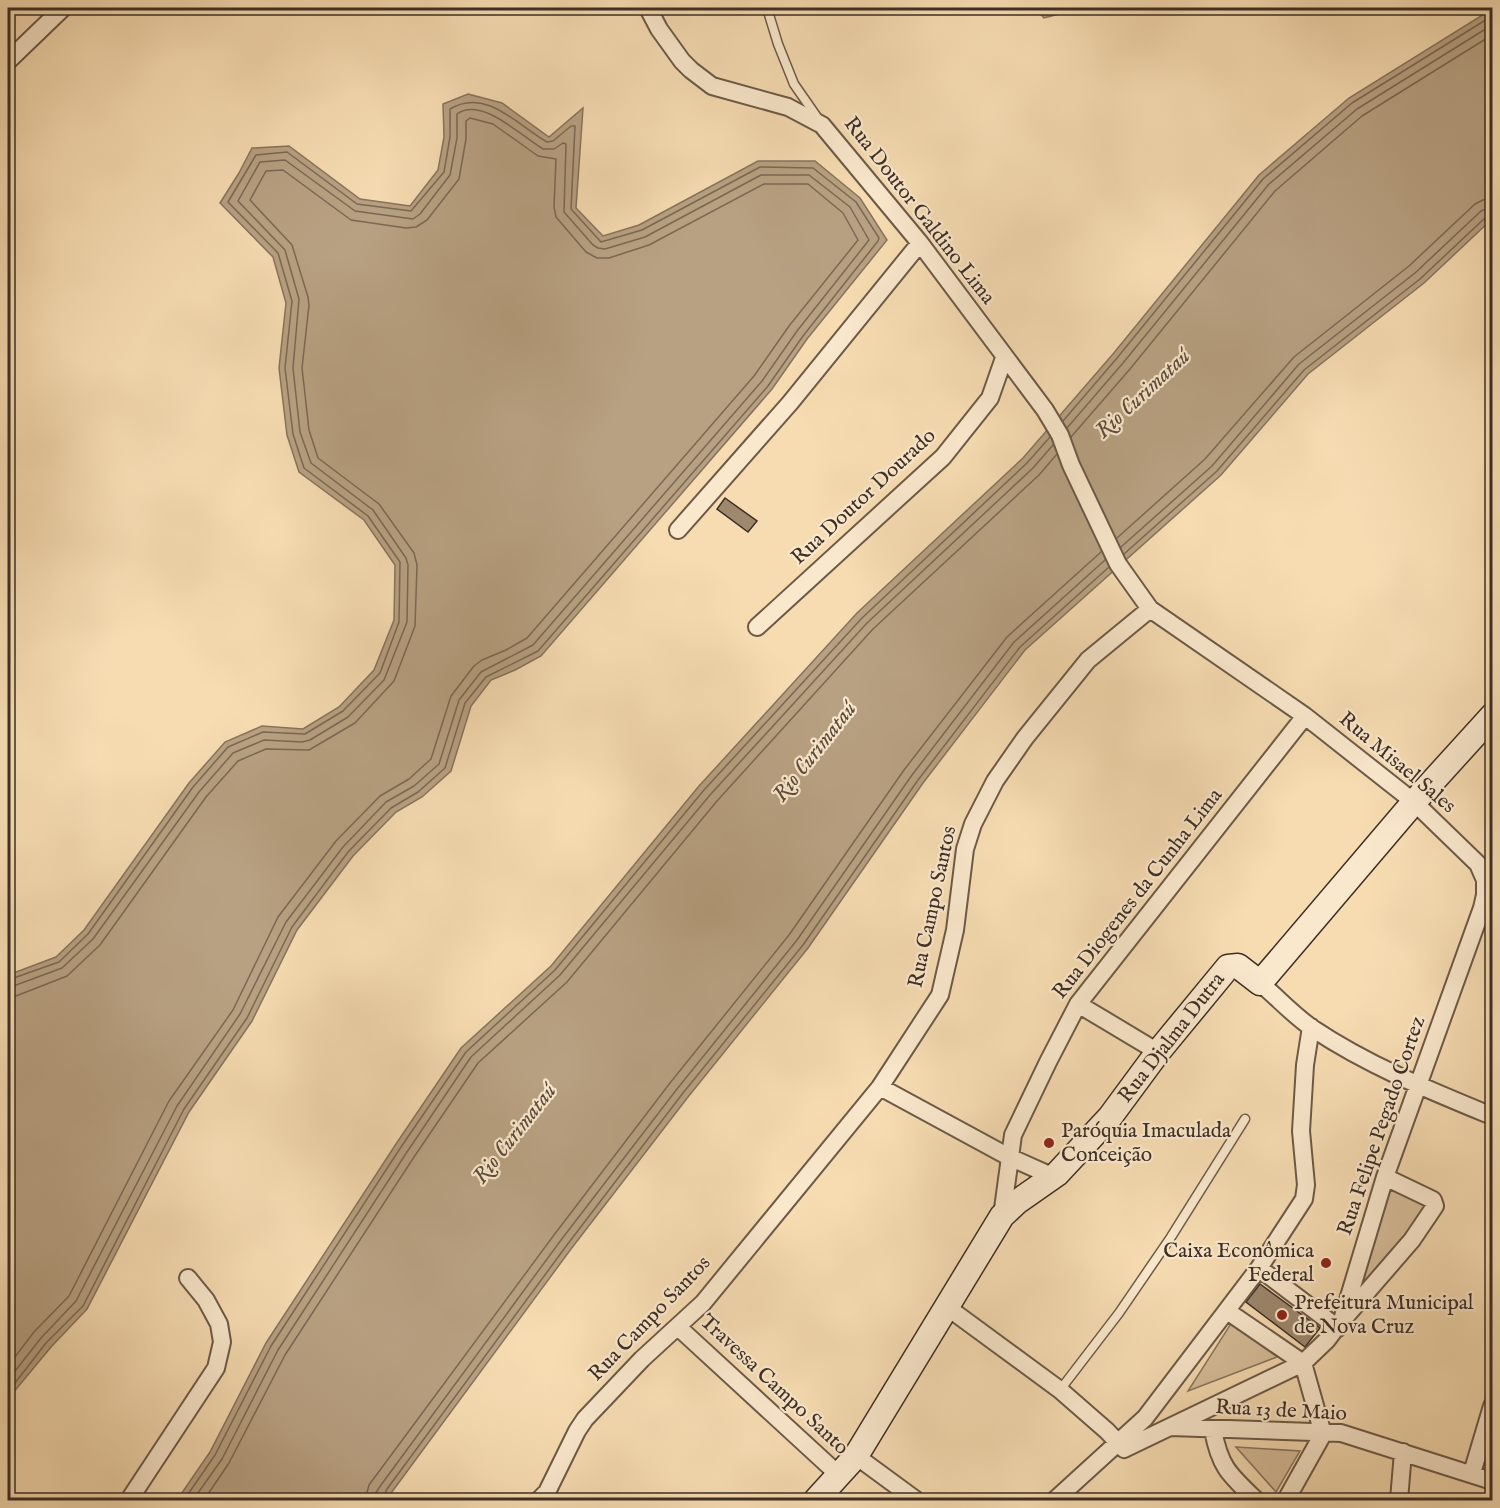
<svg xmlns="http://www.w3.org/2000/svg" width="1500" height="1508" viewBox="0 0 1500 1508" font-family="'IM FELL English',serif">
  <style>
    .green { fill: #d7be9a; stroke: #8a7660; stroke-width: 1.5 }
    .water { fill: #b8a182; stroke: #87735d; stroke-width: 1.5 }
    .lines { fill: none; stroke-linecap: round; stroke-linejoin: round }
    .shore { stroke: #7a6854; stroke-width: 1.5 }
    .building { fill: #9e886e; stroke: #3d2e25; stroke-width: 1.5 }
    .service-casing { stroke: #6c5a48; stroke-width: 11 }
    .minor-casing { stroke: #6c5a48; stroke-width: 20 }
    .secondary-casing { stroke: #3d2e25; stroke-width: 27 }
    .service { stroke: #fae8cd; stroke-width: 8 }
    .minor { stroke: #fae8cd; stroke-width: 16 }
    .secondary { stroke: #fae8cd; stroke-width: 24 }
    .poi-dot { fill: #8f2418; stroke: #fae8cd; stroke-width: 2 }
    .labels { text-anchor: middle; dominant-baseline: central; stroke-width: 4.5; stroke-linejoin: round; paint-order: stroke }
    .street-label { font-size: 21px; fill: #3d2e25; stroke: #fae8cd }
    .poi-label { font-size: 21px; fill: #3d2e25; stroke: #fae8cd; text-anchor: start }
    .water-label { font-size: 22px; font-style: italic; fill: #5c4b3c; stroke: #fae8cd }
  </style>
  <rect width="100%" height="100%" fill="#f7dcb2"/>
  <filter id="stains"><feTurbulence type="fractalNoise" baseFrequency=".00333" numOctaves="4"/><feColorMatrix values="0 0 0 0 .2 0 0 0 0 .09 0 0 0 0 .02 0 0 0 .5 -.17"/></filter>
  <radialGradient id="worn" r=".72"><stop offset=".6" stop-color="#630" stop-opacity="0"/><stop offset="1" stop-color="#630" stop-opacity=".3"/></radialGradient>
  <path class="green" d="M 1392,1182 L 1430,1204 L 1352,1300 Z
    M 1232,1322 L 1277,1357 L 1188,1391 Z
    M 1236,1447 L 1300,1451 L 1276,1492 Z"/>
  <path class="water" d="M 1035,8 L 1077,8 L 1075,10 L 1044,18 Z
    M 1492,9 L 1492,219 L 1424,283 L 1308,374 L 1221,475 L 1025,650 L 923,783 L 808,948 L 688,1097 L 571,1249 L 386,1500 L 177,1500 L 210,1452 L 266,1343 L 396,1144 L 461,1048 L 551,966 L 699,786 L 857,613 L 1023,458 L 1113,354 L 1259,175 L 1349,98 Z
    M 468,94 L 502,103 L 549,137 L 583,108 L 576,208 L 603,236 L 639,225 L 758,161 L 815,161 L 860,198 L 887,240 L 807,339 L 772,389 L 541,656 L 515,670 L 491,680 L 471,706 L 451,771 L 422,797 L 396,812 L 353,856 L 297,930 L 252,1021 L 189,1112 L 87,1309 L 51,1347 L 8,1399 L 8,975 L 56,957 L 84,930 L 189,783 L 225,742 L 262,726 L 303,729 L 339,707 L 374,670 L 394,620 L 395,565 L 364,520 L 299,472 L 287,435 L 279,368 L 286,303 L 273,257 L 220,203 L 239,173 L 252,148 L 289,146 L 360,199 L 410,206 L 438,170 L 444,137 L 443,104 Z"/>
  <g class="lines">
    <path class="shore" d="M 1063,421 L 1117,358 L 1263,179 L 1352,103 L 1492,16
      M 1067,428 L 1123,363 L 1269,184 L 1357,109 L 1492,25
      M 1071,437 L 1130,369 L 1275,191 L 1362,116 L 1492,35
      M 1117,538 L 1205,459 L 1294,357 L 1409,266 L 1475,204 L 1483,200 L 1492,198
      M 1121,547 L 1212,466 L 1299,364 L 1415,273 L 1481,211 L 1492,207
      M 1124,554 L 1217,471 L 1304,370 L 1420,279 L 1486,217 L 1492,215
      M 8,980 L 59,962 L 88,934 L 193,787 L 228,747 L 263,732 L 305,734 L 343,711 L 380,673 L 399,622 L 400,562 L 368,516 L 304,468 L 293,434 L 285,368 L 292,301 L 278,253 L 228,202 L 256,155 L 287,152 L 357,204 L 411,211 L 444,172 L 450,137 L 450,109 C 486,87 517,125 547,142 L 553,141 L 571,126 L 575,126 L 571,209 L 601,242 L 642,230 L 760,167 L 813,168 L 856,202 L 879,238 L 878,241 L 803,336 L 768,386 L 538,651 L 486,677 L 465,703 L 445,768 L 418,792 L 391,808 L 348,852 L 292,927 L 247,1018 L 184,1109 L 83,1306 L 46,1343 L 8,1392
      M 8,988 L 62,968 L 93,939 L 199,792 L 233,753 L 264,740 L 302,742 L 310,740 L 348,717 L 384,680 L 407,622 L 408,565 L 406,558 L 373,510 L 311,463 L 300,432 L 293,368 L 299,299 L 285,250 L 238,201 L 260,162 L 285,160 L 355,211 L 413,219 L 420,214 L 450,175 L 457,138 L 457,114 C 482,96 522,137 543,149 L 554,149 L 563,143 L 566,144 L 564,212 L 593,245 L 598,248 L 605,249 L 645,237 L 761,175 L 809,175 L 850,207 L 869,240 L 797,331 L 762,381 L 533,645 L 481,672 L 459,700 L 439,764 L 414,786 L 386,802 L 343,847 L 286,922 L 240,1014 L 177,1106 L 76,1301 L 41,1338 L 8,1380
      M 8,997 L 16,996 L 67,976 L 100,945 L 206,797 L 238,761 L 266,749 L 309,750 L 355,723 L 394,681 L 415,626 L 417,565 L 414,553 L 379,504 L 318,458 L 309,430 L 302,368 L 309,305 L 308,297 L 292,245 L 250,200 L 266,171 L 283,170 L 351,220 L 406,228 L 416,227 L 427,220 L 459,179 L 466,139 L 466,121 L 470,118 L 493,124 L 538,156 L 556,159 L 554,207 L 556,217 L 586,252 L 597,258 L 609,258 L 649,245 L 764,184 L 808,184 L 843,213 L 858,240 L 789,326 L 754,376 L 527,638 L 506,650 L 482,660 L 474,666 L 451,696 L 431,759 L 409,779 L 380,796 L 336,841 L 278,917 L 233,1010 L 169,1101 L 69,1296 L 34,1332 L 8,1366
      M 184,1500 L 215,1455 L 271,1346 L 401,1147 L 466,1052 L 555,970 L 704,790 L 862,618 L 1027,463 L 1050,437
      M 193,1500 L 222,1459 L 278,1350 L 407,1152 L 471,1057 L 560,975 L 710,795 L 867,623 L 1033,468 L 1053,445
      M 204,1500 L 229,1463 L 285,1355 L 414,1157 L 478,1063 L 567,982 L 717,801 L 873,629 L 1039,475 L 1057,454
      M 365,1500 L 369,1485 L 554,1235 L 670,1083 L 789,935 L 904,770 L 1007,637 L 1101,552
      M 374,1500 L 375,1494 L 381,1485 L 561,1240 L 677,1089 L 797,940 L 912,775 L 1014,642 L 1105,560
      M 382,1500 L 387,1489 L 567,1245 L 683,1093 L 803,945 L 918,780 L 1020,647 L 1109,567"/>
  </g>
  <path class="building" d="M 725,498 L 757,521 L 748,532 L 717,509 Z
    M 1260,1284 L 1320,1328 L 1305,1347 L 1246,1302 Z"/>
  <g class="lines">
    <g class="service-casing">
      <path id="service" d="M 767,8 L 778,44 L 794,84 L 819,120
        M 1060,1390 L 1119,1313 L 1171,1237 L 1245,1119"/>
    </g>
    <g class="minor-casing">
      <path id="minor" d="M 648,8 L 659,29 L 682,61 L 691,70 L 712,86 L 788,107 L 822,125 L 920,243 L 1045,410 L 1060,435 L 1071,465 L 1118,564 L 1150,609 L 1305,716 L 1414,802 L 1478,864 L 1485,880 L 1485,895 L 1482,908 L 1385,1177 L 1342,1320 L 1327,1340 L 1303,1363 L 1124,1449 L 1107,1431 L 1060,1390 L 947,1307
        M 8,61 L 63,8
        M 678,530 L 790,403 L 920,243
        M 757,627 L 943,457 L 990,398 L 1004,358
        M 1260,983 C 1277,997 1293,1015 1312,1028 C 1367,1065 1431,1091 1492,1116
        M 1078,1004 L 1158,1052
        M 880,1087 L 1009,1157 L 1054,1177
        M 1002,1216 L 1013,1135 L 1048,1062 L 1078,1004 L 1305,716
        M 1259,1268 L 1338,1328
        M 1227,1311 L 1303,1363 L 1323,1434 L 1286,1500
        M 1347,1315 L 1412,1240 L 1435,1206 L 1433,1200 L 1385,1177
        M 678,1327 L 840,1476
        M 1171,1427 L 1341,1433 L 1492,1481
        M 1213,1430 C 1220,1468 1230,1475 1256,1500
        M 856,1456 L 916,1500
        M 1472,1473 L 1492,1406
        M 129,1500 L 216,1368 L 222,1342 L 219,1324 L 206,1300 L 188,1278
        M 539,1500 L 547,1492 L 577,1431 L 585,1419 L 642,1359 L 703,1303 L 880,1087 L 940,995 L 955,930 L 965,849 L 973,824 L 995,781 L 1025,738 L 1088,660 L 1150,609
        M 1055,1500 L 1145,1418 L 1259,1268 L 1304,1199 L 1306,1185 L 1301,1131 L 1305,1065 L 1311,1027
        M 1399,1500 L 1403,1452"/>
    </g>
    <g class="secondary-casing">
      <path id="secondary" d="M 816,1500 L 856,1456 L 1002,1216 L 1017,1202 L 1057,1174 L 1110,1117 L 1158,1052 L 1228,967 L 1238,966 L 1260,983 L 1414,802 L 1492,716"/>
    </g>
    <use href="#service" class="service"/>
    <use href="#minor" class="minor"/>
    <use href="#secondary" class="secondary"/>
  </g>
  <g class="poi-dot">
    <circle cx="1049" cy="1143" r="6"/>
    <circle cx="1326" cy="1263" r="6"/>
    <circle cx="1282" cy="1315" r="6"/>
  </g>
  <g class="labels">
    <g class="street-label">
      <text transform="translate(919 211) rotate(52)">Rua Doutor Galdino Lima</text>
      <text transform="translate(864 497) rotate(-43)">Rua Doutor Dourado</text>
      <text transform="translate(1397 763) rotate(40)">Rua Misael Sales</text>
      <text transform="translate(1138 894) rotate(-52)">Rua Diogenes da Cunha Lima</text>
      <text transform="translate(933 907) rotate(-78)">Rua Campo Santos</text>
      <text transform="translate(1172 1038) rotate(-52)">Rua Djalma Dutra</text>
      <text transform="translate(1382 1126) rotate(-71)">Rua Felipe Pegado Cortez</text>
      <text transform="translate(650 1319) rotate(-46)">Rua Campo Santos</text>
      <text transform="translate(774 1385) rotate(43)">Travessa Campo Santo</text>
      <text transform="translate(1281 1411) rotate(3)">Rua 13 de Maio</text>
    </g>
    <g class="poi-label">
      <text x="1061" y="1131">Paróquia Imaculada<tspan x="1061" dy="24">Conceição</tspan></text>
      <text x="1314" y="1251" text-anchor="end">Caixa Econômica<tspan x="1314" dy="24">Federal</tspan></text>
      <text x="1294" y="1303">Prefeitura Municipal<tspan x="1294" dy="24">de Nova Cruz</tspan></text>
    </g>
    <g class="water-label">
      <text transform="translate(1143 394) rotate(-43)">Rio Curimataú</text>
      <text transform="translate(815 752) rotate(-52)">Rio Curimataú</text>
      <text transform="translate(515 1134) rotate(-52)">Rio Curimataú</text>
    </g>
  </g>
  <rect width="1500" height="1508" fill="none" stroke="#f7dcb2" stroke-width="30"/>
  <rect x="9" y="9" width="1482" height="1490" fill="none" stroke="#3d2e25" stroke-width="3"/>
  <rect x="15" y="15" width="1470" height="1478" fill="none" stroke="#3d2e25" stroke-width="1.5"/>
  <rect width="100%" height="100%" filter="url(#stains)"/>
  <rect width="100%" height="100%" fill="url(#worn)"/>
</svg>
